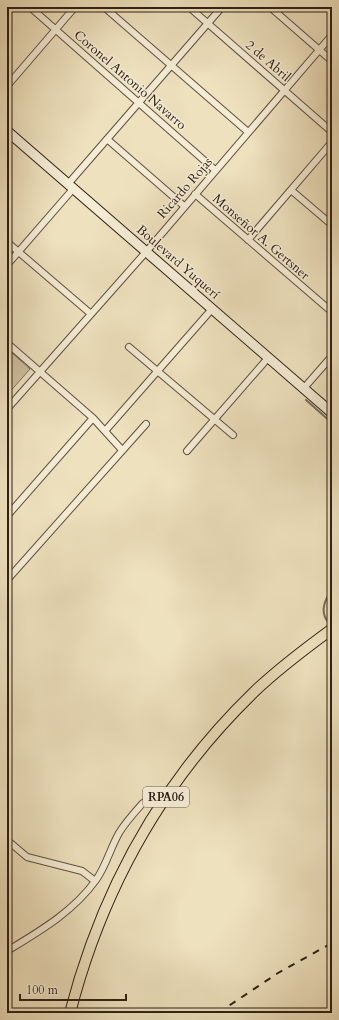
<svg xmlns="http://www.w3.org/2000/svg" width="339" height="1020" viewBox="0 0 339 1020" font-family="Cardo,serif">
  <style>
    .green { fill: #cec0a1; stroke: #7e705b }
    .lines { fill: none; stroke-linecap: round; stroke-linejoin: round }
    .stream { stroke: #7b6c58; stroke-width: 2 }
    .street-casing { stroke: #5f503f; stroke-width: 8 }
    .secondary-casing { stroke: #2f2015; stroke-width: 11 }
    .primary-casing { stroke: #2f2015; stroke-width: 12 }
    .street { stroke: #f4ecd5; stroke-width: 6 }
    .secondary { stroke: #f4ecd5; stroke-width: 9 }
    .primary { stroke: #eee1be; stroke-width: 10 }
    .rail { stroke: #2f2015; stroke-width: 2; stroke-dasharray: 7 7; stroke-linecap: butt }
    .labels { text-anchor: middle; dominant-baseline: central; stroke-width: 3; stroke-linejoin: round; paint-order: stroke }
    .shield { fill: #f4ecd5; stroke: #6a5d4f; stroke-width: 1 }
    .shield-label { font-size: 12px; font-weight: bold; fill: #2f2015 }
    .street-label { font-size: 13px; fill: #2f2015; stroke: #f4ecd5 }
  </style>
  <rect width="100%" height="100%" fill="#eee1be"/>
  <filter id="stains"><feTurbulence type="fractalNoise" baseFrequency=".005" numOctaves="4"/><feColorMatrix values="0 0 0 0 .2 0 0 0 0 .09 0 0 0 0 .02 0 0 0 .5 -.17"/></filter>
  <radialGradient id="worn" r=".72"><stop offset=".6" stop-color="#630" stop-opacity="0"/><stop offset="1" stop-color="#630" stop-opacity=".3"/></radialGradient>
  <path class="green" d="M 10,351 L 30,369 L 7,395 L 7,352 Z"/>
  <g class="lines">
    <path class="stream" d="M 306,400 L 332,423
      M 328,622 C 320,612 324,600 332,591"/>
    <g class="street-casing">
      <path id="street" d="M 30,7 L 215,170
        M 104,7 L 248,132
        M 189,7 L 332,132
        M 270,7 L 332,61
        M 7,86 L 75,7
        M 107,139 L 184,206
        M 7,143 L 13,136
        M 68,184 L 222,7
        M 291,190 L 332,225
        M 195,194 L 332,312
        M 248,240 L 332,142
        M 7,242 L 91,314
        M 7,265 L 73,189
        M 7,343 L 93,418 L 122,450
        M 129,347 L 233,435
        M 304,388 L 332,356
        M 7,409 L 146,252 L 332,35
        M 105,431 L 212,309
        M 187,451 L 268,358
        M 7,516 L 93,418
        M 7,580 L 146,424
        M 7,840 L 27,857 L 82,871 L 95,881
        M 7,951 C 40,931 73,912 96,880 C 106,866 110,849 119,833 C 125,823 134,813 142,804 L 146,801 L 160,805"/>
    </g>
    <g class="secondary-casing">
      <path id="secondary" d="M 7,131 L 332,413"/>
    </g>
    <g class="primary-casing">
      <path id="primary" d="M 70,1013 C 102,889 162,781 254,692 C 278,669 306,648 332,629"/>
    </g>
    <use href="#street" class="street"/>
    <use href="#secondary" class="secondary"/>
    <use href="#primary" class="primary"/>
    <path class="rail" d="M 218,1013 L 278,973 L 332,943"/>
  </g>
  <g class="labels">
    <rect class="shield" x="143" y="787" width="46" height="20" rx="3"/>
    <g class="shield-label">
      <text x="166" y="797">RPA06</text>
    </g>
    <g class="street-label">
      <text transform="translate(268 61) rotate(41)">2 de Abril</text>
      <text transform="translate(130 80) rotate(41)">Coronel Antonio Navarro</text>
      <text transform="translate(185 188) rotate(-49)">Ricardo Rojas</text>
      <text transform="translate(261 237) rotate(41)">Monseñor A. Gertsner</text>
      <text transform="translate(178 262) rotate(41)">Boulevard Yuquerí</text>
    </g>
  </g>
  <rect width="339" height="1020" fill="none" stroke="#eee1be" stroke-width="24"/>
  <rect x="8" y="8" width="323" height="1004" fill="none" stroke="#2f2015" stroke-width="2"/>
  <rect x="12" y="12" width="315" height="996" fill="none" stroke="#2f2015"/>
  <path d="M20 994v6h106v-6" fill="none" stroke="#2f2015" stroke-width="2"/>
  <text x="26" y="994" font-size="12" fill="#2f2015" stroke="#f4ecd5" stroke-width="3" paint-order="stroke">100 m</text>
  <rect width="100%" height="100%" filter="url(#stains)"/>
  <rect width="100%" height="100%" fill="url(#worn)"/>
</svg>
